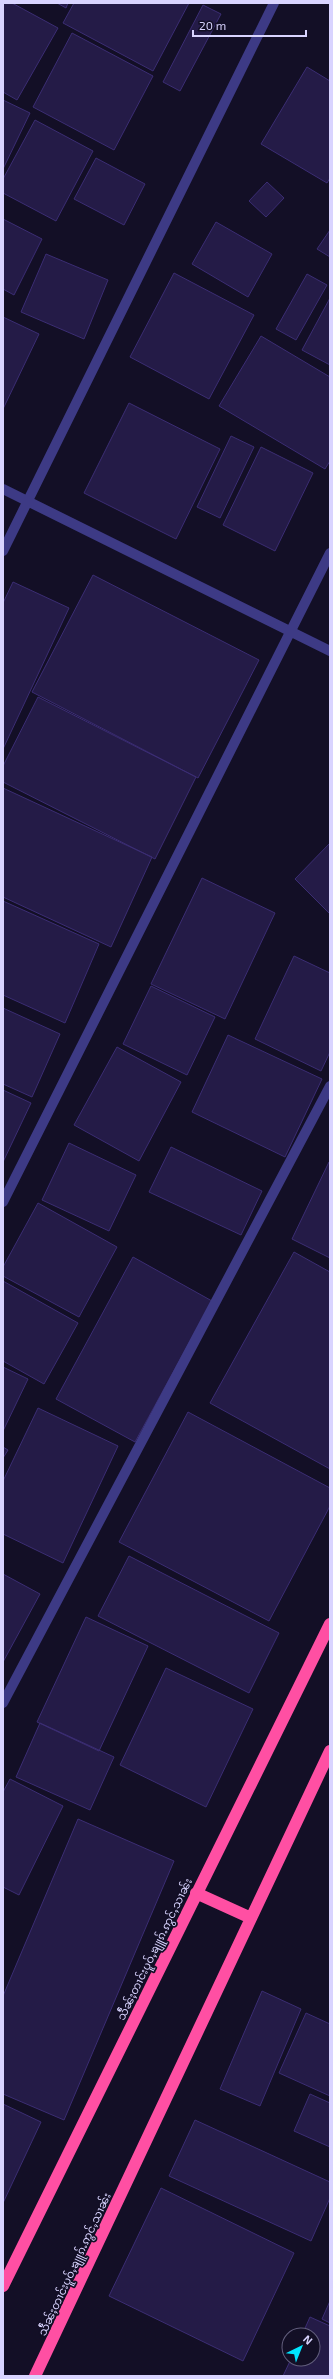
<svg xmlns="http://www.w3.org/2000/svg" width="333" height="2379" viewBox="0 0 333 2379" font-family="'Exo 2','Noto Sans Myanmar',sans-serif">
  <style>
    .building { fill: #241b47; stroke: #3b2d73 }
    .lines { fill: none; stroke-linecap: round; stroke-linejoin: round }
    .minor { stroke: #3d3a85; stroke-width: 10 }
    .highway { stroke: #ff4fa3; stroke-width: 12 }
    .labels { text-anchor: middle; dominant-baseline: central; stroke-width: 3.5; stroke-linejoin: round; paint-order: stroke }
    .street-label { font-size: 11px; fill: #d9d4ff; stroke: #130f26 }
  </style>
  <rect width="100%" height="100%" fill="#130f26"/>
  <path class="building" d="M 3,3 L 12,3 L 58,28 L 17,100 L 3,92 Z
    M 57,3 L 68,3 L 66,8 Z
    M 74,3 L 189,3 L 153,71 L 63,23 Z
    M 203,5 L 221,14 L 180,91 L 163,82 Z
    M 72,33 L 153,76 L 114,150 L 33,107 Z
    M 307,67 L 330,81 L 330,178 L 327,183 L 261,144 Z
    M 3,100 L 30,113 L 3,169 Z
    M 35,120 L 93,151 L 56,221 L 3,193 L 3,179 Z
    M 96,158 L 145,184 L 124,225 L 74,199 Z
    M 267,182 L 284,198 L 266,217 L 249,201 Z
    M 3,219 L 42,239 L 14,295 L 3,289 Z
    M 216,222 L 272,254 L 248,297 L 192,264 Z
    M 330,230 L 330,257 L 317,249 Z
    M 46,254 L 108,280 L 84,339 L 21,312 Z
    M 174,273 L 254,315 L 209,399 L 130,357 Z
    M 307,274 L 327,285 L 296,340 L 276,329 Z
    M 330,298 L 330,365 L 302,350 Z
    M 3,317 L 39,334 L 3,409 Z
    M 261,336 L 330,377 L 330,461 L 325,469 L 219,406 Z
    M 129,403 L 220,449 L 176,539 L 84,493 Z
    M 231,436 L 254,447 L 220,518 L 197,507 Z
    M 261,447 L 313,473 L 275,551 L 223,525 Z
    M 93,575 L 259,660 L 198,778 L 32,692 Z
    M 13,582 L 69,608 L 3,749 L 3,603 Z
    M 38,697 L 196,777 L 155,859 L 3,782 L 3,766 Z
    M 3,788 L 152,857 L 111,947 L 3,897 Z
    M 330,843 L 330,914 L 295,879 Z
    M 202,878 L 275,913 L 225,1019 L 151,984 Z
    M 3,901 L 99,944 L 65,1023 L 3,995 Z
    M 294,956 L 330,973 L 330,1052 L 321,1071 L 255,1039 Z
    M 151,986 L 215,1017 L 187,1075 L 123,1044 Z
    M 3,1008 L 60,1034 L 32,1097 L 3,1084 Z
    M 228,1035 L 322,1079 L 285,1157 L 192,1112 Z
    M 117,1047 L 181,1082 L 139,1161 L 74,1125 Z
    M 3,1090 L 31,1103 L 3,1162 Z
    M 69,1143 L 136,1175 L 109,1231 L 42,1200 Z
    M 171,1147 L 262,1191 L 241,1235 L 149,1192 Z
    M 329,1162 L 330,1162 L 330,1258 L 292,1239 Z
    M 38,1203 L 117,1247 L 79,1317 L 3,1276 L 3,1267 Z
    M 294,1252 L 330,1272 L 330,1469 L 210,1403 Z
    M 133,1257 L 212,1301 L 135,1442 L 56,1399 Z
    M 3,1281 L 78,1323 L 44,1384 L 3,1361 Z
    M 3,1367 L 28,1379 L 3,1431 Z
    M 38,1408 L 118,1446 L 63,1563 L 3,1534 L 3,1481 Z
    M 188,1412 L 330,1488 L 330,1506 L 269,1621 L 119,1542 Z
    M 3,1447 L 8,1450 L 3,1458 Z
    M 129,1556 L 279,1633 L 249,1693 L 98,1616 Z
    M 3,1574 L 40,1594 L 3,1662 Z
    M 86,1617 L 148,1646 L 99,1751 L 37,1722 Z
    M 166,1668 L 253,1709 L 206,1807 L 120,1765 Z
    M 40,1723 L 114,1757 L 90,1810 L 16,1777 Z
    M 10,1779 L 63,1806 L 19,1895 L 3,1887 L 3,1792 Z
    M 78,1819 L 174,1861 L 64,2120 L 3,2094 L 3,1996 Z
    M 262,1991 L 301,2009 L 260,2106 L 220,2089 Z
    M 306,2013 L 330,2024 L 330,2096 L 279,2073 Z
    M 310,2094 L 330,2103 L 330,2147 L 294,2131 Z
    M 3,2104 L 41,2122 L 3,2203 Z
    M 195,2120 L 330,2182 L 330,2198 L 311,2241 L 169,2176 Z
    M 161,2188 L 294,2253 L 243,2361 L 109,2296 Z
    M 330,2301 L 330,2323 L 322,2319 Z
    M 310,2317 L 330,2326 L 330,2376 L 283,2376 L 291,2359 L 313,2359 L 313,2335 L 302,2335 Z"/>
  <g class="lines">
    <path class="minor" d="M 3,489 L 330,651
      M 3,551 L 274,3
      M 3,1202 L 330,553
      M 3,1703 L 330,1086"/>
    <path class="highway" d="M 196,1893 L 251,1918
      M 3,2286 L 330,1624
      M 35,2376 L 330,1751"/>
  </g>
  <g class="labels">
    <g class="street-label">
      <text transform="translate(154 1949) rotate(-64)">သဵႅၼ်ႈတၢင်းပူဝ်ႇၶျူၵ်ႉဢွင်ႇသၢၼ်း</text>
      <text transform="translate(74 2264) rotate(-65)">သဵႅၼ်ႈတၢင်းပူဝ်ႇၶျူၵ်ႉဢွင်ႇသၢၼ်း</text>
    </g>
  </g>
  <rect width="333" height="2379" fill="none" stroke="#d9d4ff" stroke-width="8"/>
  <g transform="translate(301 2347) rotate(43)"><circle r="19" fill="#130f26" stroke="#625e7d"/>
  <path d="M0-3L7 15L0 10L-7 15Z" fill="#00e5ff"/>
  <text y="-6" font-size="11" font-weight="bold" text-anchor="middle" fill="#d9d4ff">N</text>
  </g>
  <path d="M193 30v6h113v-6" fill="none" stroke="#d9d4ff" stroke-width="2"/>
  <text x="199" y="30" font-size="12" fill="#d9d4ff" stroke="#130f26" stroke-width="3" paint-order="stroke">20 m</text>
</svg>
